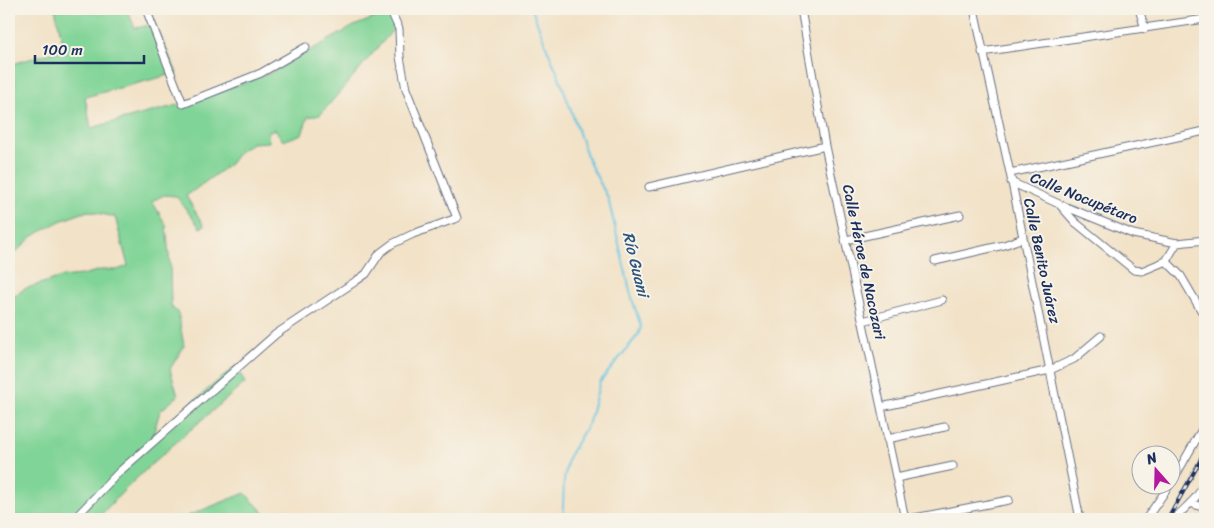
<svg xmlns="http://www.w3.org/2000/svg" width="1214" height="528" viewBox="0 0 1214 528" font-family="Sriracha,sans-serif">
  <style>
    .green { fill: #81d497; stroke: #4e827a }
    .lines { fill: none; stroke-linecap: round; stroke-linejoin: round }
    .stream { stroke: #63c5e1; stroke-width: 2 }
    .minor-casing { stroke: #666e83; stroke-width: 9 }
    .minor { stroke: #fff; stroke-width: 7 }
    .rail-casing { stroke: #1b2f5e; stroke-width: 4 }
    .rail { stroke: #f7f3e8; stroke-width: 2; stroke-dasharray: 5.5; stroke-linecap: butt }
    .labels { text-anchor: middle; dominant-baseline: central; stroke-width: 4; stroke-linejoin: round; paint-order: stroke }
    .street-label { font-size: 15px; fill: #1b2f5e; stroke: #f7f3e8 }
    .water-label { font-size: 16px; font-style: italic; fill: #2d547f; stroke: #f7f3e8 }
  </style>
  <rect width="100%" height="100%" fill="#f7f3e8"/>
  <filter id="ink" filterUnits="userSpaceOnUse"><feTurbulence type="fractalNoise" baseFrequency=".02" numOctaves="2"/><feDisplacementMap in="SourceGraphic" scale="10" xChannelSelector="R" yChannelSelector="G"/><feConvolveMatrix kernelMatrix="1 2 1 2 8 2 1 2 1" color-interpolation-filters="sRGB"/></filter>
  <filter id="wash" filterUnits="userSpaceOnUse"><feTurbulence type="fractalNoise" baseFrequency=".0096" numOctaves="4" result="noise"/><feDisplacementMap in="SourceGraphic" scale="20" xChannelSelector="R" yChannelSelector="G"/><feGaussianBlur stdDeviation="1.12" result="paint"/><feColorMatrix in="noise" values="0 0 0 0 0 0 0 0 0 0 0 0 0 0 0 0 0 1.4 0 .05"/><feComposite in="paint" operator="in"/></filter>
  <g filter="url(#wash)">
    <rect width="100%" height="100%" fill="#f2e2c7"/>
    <path class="green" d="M 55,9 L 127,9 L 135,28 L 155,24 L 177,73 L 85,97 L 91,128 L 189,102 L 268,74 L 354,26 L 391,11 L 399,29 L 392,31 L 320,115 L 308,117 L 302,134 L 283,141 L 275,129 L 268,132 L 269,142 L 252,143 L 239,152 L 230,164 L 186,196 L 204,226 L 200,228 L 176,196 L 164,195 L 152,201 L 166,225 L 170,266 L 171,306 L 178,313 L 184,346 L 170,369 L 178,396 L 160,411 L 153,435 L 236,366 L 245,383 C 194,427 142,469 97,519 L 9,519 L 9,300 L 24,289 L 61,277 L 82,275 L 101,270 L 117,270 L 128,266 L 115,217 L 88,211 L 60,221 L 33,236 L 16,252 L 9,253 L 9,65 L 64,49 Z
      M 245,493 L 270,519 L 288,510 L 291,519 L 165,519 L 185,517 Z"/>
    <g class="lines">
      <path class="stream" d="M 532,9 L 548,51 L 558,74 L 590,164 L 608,198 L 631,295 L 641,327 L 638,335 L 600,382 L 589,422 L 568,458 L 564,480 L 563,506 L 565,519"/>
    </g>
  </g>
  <g filter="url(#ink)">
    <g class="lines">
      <g class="minor-casing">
        <path id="minor" d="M 146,9 L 183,104 L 261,73 L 306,47
          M 801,9 L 825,146 L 905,519
          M 974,9 L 1010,173 L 1080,519
          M 1139,9 L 1145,29
          M 982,52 L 1205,19
          M 1010,173 L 1205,131
          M 1011,182 L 1059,204 L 1133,234 L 1177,243 L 1205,240
          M 649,187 L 825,146
          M 1060,205 L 1075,222 L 1134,270 L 1142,271 L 1166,261
          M 846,240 L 960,215
          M 935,261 L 1004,245 L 1023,238
          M 1166,261 L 1181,276 L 1205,317
          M 1166,261 L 1177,243
          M 863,321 L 942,300
          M 881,407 L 1050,370 L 1074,359 L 1101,336
          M 887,439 L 945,427
          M 896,478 L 953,466
          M 1172,482 L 1205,424
          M 1190,503 L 1205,508
          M 74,519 L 119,472 L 276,334 L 356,281 L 366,274 L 380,253 L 392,244 L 413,234 L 457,218 L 406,89 L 400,57 L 399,29 L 390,9
          M 909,519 L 1009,500
          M 1146,519 L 1169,486
          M 1178,519 L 1178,515 C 1191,502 1203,494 1205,476"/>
      </g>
      <use href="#minor" class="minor"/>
      <g class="rail-casing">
        <path id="rail" d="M 1168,519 L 1199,463 L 1205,448"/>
      </g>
      <use href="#rail" class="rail"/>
    </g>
  </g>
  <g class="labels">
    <g class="street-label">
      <text transform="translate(1084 198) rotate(22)">Calle Nocupétaro</text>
      <text transform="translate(1042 261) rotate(78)">Calle Benito Juárez</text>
      <text transform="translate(864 262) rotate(78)">Calle Héroe de Nacozari</text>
    </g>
    <g class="water-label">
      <text transform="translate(636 264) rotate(76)">Río Guani</text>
    </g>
  </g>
  <rect width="1214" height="528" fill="none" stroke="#f7f3e8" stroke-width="30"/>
  <g transform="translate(1156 470) rotate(340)"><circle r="24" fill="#f7f3e8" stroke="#9fa5b1"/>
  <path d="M0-4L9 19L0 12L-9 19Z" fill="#b5179e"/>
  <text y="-8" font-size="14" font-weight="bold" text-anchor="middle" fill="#1b2f5e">N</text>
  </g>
  <path d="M35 55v8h109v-8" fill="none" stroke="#1b2f5e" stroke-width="2.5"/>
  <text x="42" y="55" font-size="15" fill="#1b2f5e" stroke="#f7f3e8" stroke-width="4" paint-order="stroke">100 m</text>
</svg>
